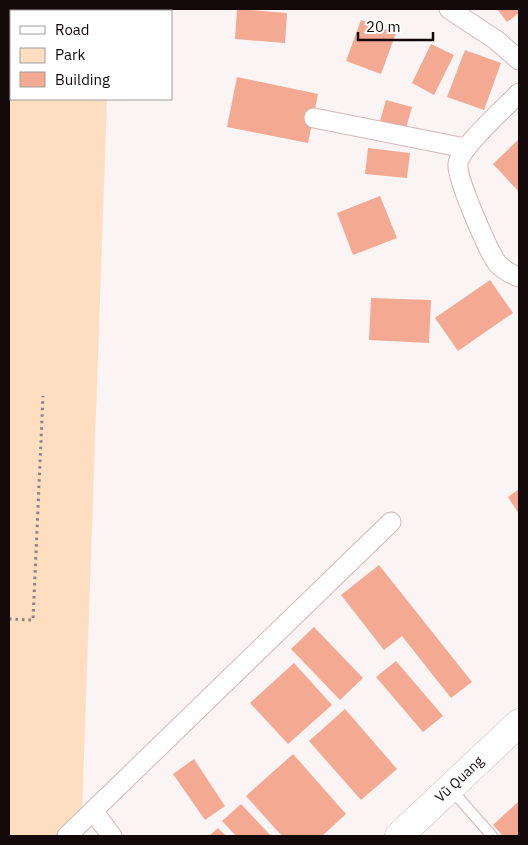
<svg xmlns="http://www.w3.org/2000/svg" width="528" height="845" viewBox="0 0 528 845" font-family="'IBM Plex Sans',sans-serif">
  <style>
    .green { fill: #fddec0 }
    .building { fill: #f4a992 }
    .lines { fill: none; stroke-linecap: round; stroke-linejoin: round }
    .lane-casing { stroke: #d5b6ba; stroke-width: 12 }
    .street-casing { stroke: #d5b6ba; stroke-width: 21 }
    .secondary-casing { stroke: #d5b6ba; stroke-width: 29 }
    .path { stroke: #8a8283; stroke-width: 3; stroke-dasharray: 2.5 4; stroke-linecap: butt }
    .lane { stroke: #fff; stroke-width: 10 }
    .street { stroke: #fff; stroke-width: 19 }
    .secondary { stroke: #fff; stroke-width: 28 }
    .labels { text-anchor: middle; dominant-baseline: central; stroke-width: 4.5; stroke-linejoin: round; paint-order: stroke }
    .street-label { font-size: 14px; fill: #13090b; stroke: #fff }
  </style>
  <rect width="100%" height="100%" fill="#faf4f4"/>
  <path class="green" d="M 9,9 L 111,9 L 111,11 L 11,11 L 11,99 L 107,99 L 82,813 L 55,836 L 9,836 Z"/>
  <path class="building" d="M 237,9 L 287,13 L 285,43 L 235,39 Z
    M 497,9 L 519,9 L 519,13 L 507,22 Z
    M 361,20 L 396,33 L 381,74 L 346,61 Z
    M 431,44 L 454,55 L 434,95 L 412,83 Z
    M 465,50 L 501,63 L 484,110 L 447,97 Z
    M 237,77 L 318,94 L 308,143 L 227,127 Z
    M 386,100 L 412,107 L 406,128 L 380,121 Z
    M 519,139 L 519,192 L 493,164 Z
    M 368,148 L 410,153 L 407,178 L 365,174 Z
    M 380,196 L 397,238 L 353,255 L 337,213 Z
    M 490,280 L 513,313 L 458,351 L 435,318 Z
    M 371,298 L 431,300 L 429,343 L 369,340 Z
    M 519,489 L 519,514 L 508,497 Z
    M 379,565 L 472,682 L 451,698 L 402,636 L 384,650 L 341,595 Z
    M 314,627 L 363,678 L 340,700 L 291,649 Z
    M 396,661 L 443,716 L 423,732 L 376,677 Z
    M 294,663 L 332,705 L 288,744 L 250,703 Z
    M 345,709 L 397,769 L 361,800 L 309,741 Z
    M 293,754 L 346,814 L 322,836 L 282,836 L 246,796 Z
    M 194,759 L 225,806 L 205,820 L 173,774 Z
    M 519,801 L 519,836 L 503,836 L 493,825 Z
    M 241,804 L 271,836 L 236,836 L 222,821 Z
    M 218,828 L 226,836 L 209,836 Z"/>
  <g class="lines">
    <g class="lane-casing">
      <path id="lane" d="M 450,788 L 492,836"/>
    </g>
    <g class="street-casing">
      <path id="street" d="M 449,9 L 496,40 L 519,60
        M 519,93 C 506,107 460,147 458,164 C 456,178 488,250 497,263 C 503,270 511,274 519,277
        M 314,118 L 465,148
        M 93,811 L 112,836
        M 67,836 L 391,522"/>
    </g>
    <g class="secondary-casing">
      <path id="secondary" d="M 399,836 L 519,723"/>
    </g>
    <path class="path" d="M 9,619 L 33,620 L 43,396"/>
    <use href="#lane" class="lane"/>
    <use href="#street" class="street"/>
    <use href="#secondary" class="secondary"/>
  </g>
  <g class="labels">
    <g class="street-label">
      <text transform="translate(459 779) rotate(-43)">Vũ Quang</text>
    </g>
  </g>
  <rect width="528" height="845" fill="none" stroke="#13090b" stroke-width="20"/>
  <rect x="10" y="10" width="162" height="90" fill="#ffffff" stroke="#a19d9d"/>
  <rect x="20" y="26" width="25" height="8" fill="#ffffff" stroke="#a19d9d"/>
  <text x="55" y="35" font-size="15" fill="#13090b">Road</text>
  <rect x="20" y="48" width="25" height="15" fill="#fddec0" stroke="#a19d9d"/>
  <text x="55" y="60" font-size="15" fill="#13090b">Park</text>
  <rect x="20" y="72" width="25" height="15" fill="#f4a992" stroke="#a19d9d"/>
  <text x="55" y="85" font-size="15" fill="#13090b">Building</text>
  <path d="M358 32v8h75v-8" fill="none" stroke="#13090b" stroke-width="2.5"/>
  <text x="366" y="32" font-size="15" fill="#13090b" stroke="#ffffff" stroke-width="4" paint-order="stroke">20 m</text>
</svg>
